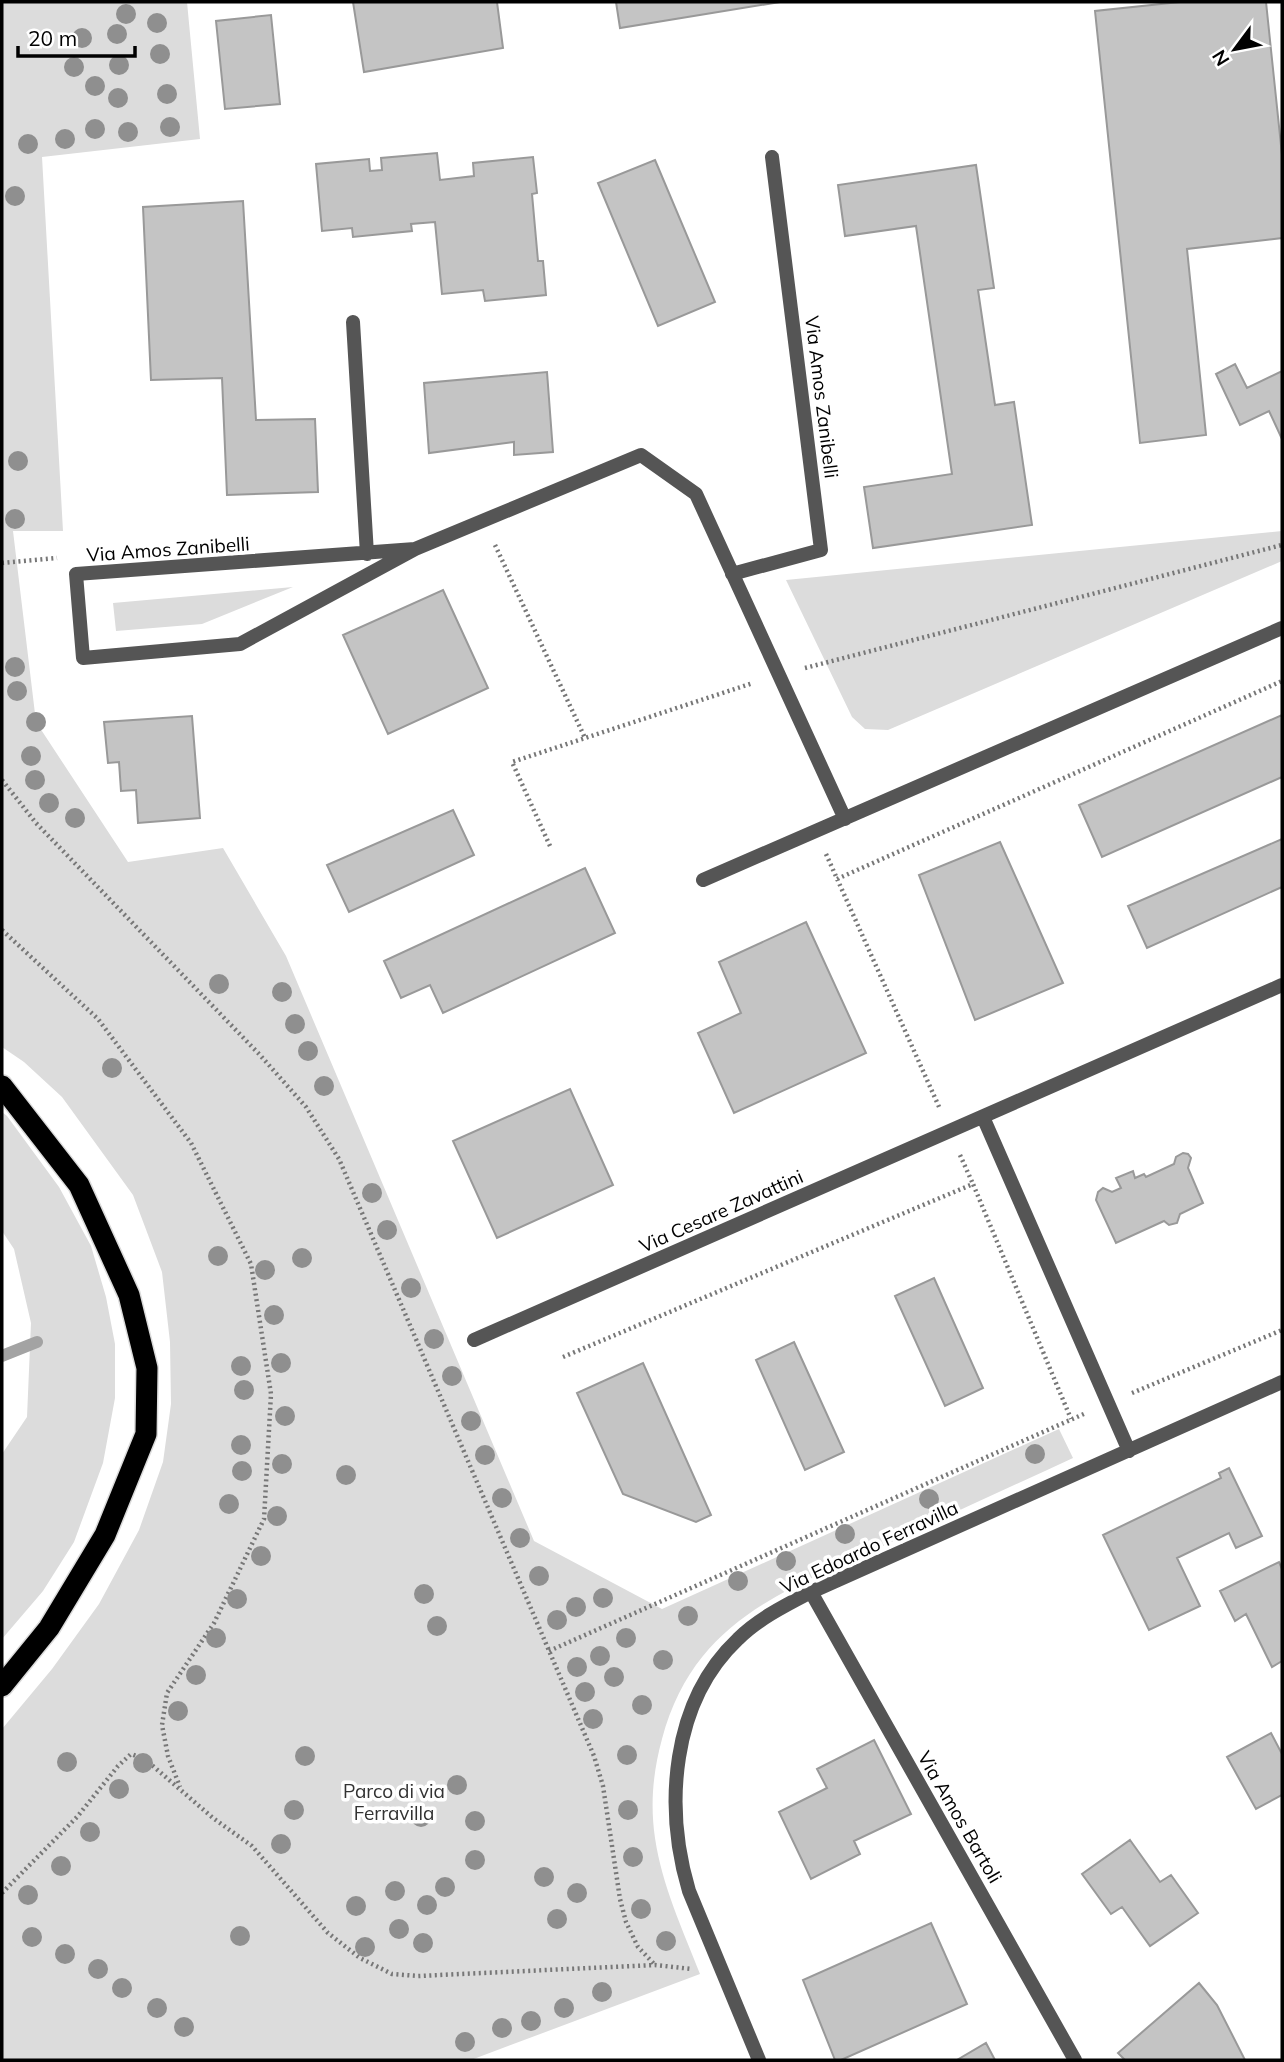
<svg xmlns="http://www.w3.org/2000/svg" width="1284" height="2062" viewBox="0 0 1284 2062" font-family="Mulish,sans-serif">
  <style>
    .green { fill: #dcdcdc }
    .lines { fill: none; stroke-linecap: round; stroke-linejoin: round }
    .stream { stroke: #a3a3a3; stroke-width: 12 }
    .building { fill: #c4c4c4; stroke: #999; stroke-width: 2 }
    .highway-casing { stroke: #dbdbdb; stroke-width: 24 }
    .path { stroke: #777; stroke-width: 4.5; stroke-dasharray: 2 3.5; stroke-linecap: butt }
    .street { stroke: #555; stroke-width: 14 }
    .highway { stroke: #000; stroke-width: 21 }
    .tree { fill: #8f8f8f }
    .labels { text-anchor: middle; dominant-baseline: central; stroke-width: 7; stroke-linejoin: round; paint-order: stroke }
    .street-label { font-size: 19px; fill: #000; stroke: #fff }
    .park-label { font-size: 19px; fill: #333; stroke: #fff }
  </style>
  <rect width="100%" height="100%" fill="#fff"/>
  <path class="green" d="M 2,2 L 187,2 L 200,139 L 42,157 L 63,531 L 13,531 L 36,722 L 128,862 L 223,848 L 286,956 L 534,1541 L 662,1609 L 1059,1429 L 1073,1458 C 1010,1487 947,1516 885,1545 C 784,1591 694,1620 662,1739 C 653,1772 650,1804 655,1838 C 662,1886 683,1930 700,1974 L 471,2060 L 2,2060 L 2,1729 L 52,1669 L 99,1604 L 139,1530 L 163,1462 L 171,1404 L 170,1342 L 162,1272 L 133,1195 L 62,1097 L 24,1062 L 2,1047 Z
    M 1282,531 L 1282,561 L 888,730 L 865,729 L 852,717 L 786,580 Z
    M 293,587 L 202,624 L 116,631 L 113,603 Z
    M 2,1112 L 7,1116 L 59,1187 L 91,1246 L 106,1297 L 115,1344 L 115,1398 L 103,1463 L 74,1542 L 43,1591 L 2,1639 L 2,1454 L 27,1417 L 31,1323 L 14,1249 L 2,1231 Z"/>
  <g class="lines">
    <path class="stream" d="M 2,1356 L 37,1342"/>
  </g>
  <path class="building" d="M 353,2 L 497,2 L 503,48 L 364,72 Z
    M 616,2 L 780,2 L 620,28 Z
    M 1180,2 L 1266,2 L 1282,155 L 1282,238 L 1187,249 L 1206,435 L 1140,443 L 1095,11 Z
    M 271,15 L 280,104 L 225,109 L 216,21 Z
    M 437,153 L 440,180 L 474,176 L 473,163 L 533,157 L 537,193 L 532,194 L 538,261 L 543,261 L 546,295 L 485,301 L 483,290 L 442,294 L 435,222 L 411,224 L 412,231 L 353,237 L 352,228 L 322,231 L 316,164 L 369,159 L 370,171 L 382,170 L 381,158 Z
    M 655,160 L 715,302 L 658,326 L 598,183 Z
    M 976,165 L 994,288 L 978,290 L 995,405 L 1014,402 L 1032,525 L 873,548 L 864,487 L 952,474 L 916,226 L 845,236 L 838,185 Z
    M 243,201 L 256,420 L 315,419 L 318,492 L 227,495 L 222,378 L 151,380 L 143,207 Z
    M 1235,364 L 1247,388 L 1282,371 L 1282,439 L 1269,411 L 1240,425 L 1216,374 Z
    M 547,372 L 553,452 L 514,455 L 514,442 L 429,453 L 424,383 Z
    M 443,590 L 488,688 L 388,734 L 343,635 Z
    M 1282,715 L 1282,777 L 1102,857 L 1079,805 Z
    M 192,716 L 200,818 L 138,823 L 136,790 L 121,791 L 119,762 L 108,763 L 104,722 Z
    M 453,810 L 474,855 L 349,912 L 327,865 Z
    M 1282,839 L 1282,887 L 1147,948 L 1128,906 Z
    M 1000,842 L 1063,983 L 975,1020 L 919,875 Z
    M 585,868 L 615,933 L 443,1013 L 430,985 L 401,998 L 384,961 Z
    M 806,922 L 866,1053 L 734,1113 L 698,1033 L 741,1013 L 719,962 Z
    M 570,1089 L 613,1185 L 497,1238 L 453,1141 Z
    M 1183,1153 L 1188,1154 L 1191,1158 L 1188,1168 L 1203,1203 L 1180,1214 L 1177,1223 L 1169,1225 L 1164,1221 L 1116,1243 L 1096,1200 L 1098,1192 L 1103,1188 L 1112,1192 L 1121,1188 L 1116,1178 L 1133,1171 L 1135,1178 L 1144,1174 L 1146,1177 L 1174,1164 L 1176,1157 Z
    M 934,1278 L 983,1388 L 945,1406 L 895,1296 Z
    M 794,1342 L 844,1452 L 805,1470 L 756,1360 Z
    M 643,1363 L 711,1515 L 696,1522 L 623,1494 L 577,1393 Z
    M 1229,1468 L 1262,1536 L 1236,1548 L 1229,1533 L 1177,1558 L 1200,1606 L 1149,1630 L 1103,1535 L 1221,1478 L 1219,1473 Z
    M 1279,1562 L 1282,1569 L 1282,1661 L 1272,1667 L 1246,1614 L 1235,1621 L 1220,1591 Z
    M 1271,1733 L 1282,1754 L 1282,1795 L 1256,1809 L 1227,1757 Z
    M 874,1740 L 911,1814 L 854,1841 L 860,1854 L 811,1879 L 779,1812 L 827,1788 L 817,1769 Z
    M 1130,1840 L 1160,1882 L 1171,1875 L 1198,1913 L 1150,1946 L 1122,1907 L 1111,1914 L 1082,1874 Z
    M 931,1923 L 967,2004 L 841,2060 L 835,2060 L 803,1980 Z
    M 1199,1983 L 1217,2005 L 1245,2060 L 1125,2060 L 1118,2053 Z
    M 986,2043 L 995,2060 L 957,2060 Z"/>
  <g class="lines">
    <g class="highway-casing">
      <path id="highway" d="M 2,1086 L 79,1185 L 129,1295 L 147,1368 L 146,1434 L 105,1535 L 49,1628 L 2,1686"/>
    </g>
    <path class="path" d="M 495,545 L 585,738
      M 2,563 L 57,558
      M 805,668 L 1282,545
      M 2,780 L 36,823 L 260,1055 L 306,1107 L 339,1159 L 594,1756 L 603,1786 L 620,1899 L 626,1922 L 638,1947 L 655,1965
      M 550,846 L 512,762 L 753,683
      M 826,854 L 940,1109
      M 837,879 L 1282,681
      M 2,930 L 98,1019 L 191,1143 L 251,1264 L 271,1394 L 264,1519 L 214,1623 L 167,1693 L 162,1725 L 168,1756 L 180,1787
      M 960,1155 L 973,1184
      M 563,1357 L 973,1184 L 1071,1419
      M 1132,1393 L 1282,1330
      M 549,1651 L 1086,1413
      M 2,1893 L 77,1817 L 118,1766 L 131,1754 L 146,1760 L 213,1818 L 252,1846 L 328,1933 L 360,1958 L 392,1974 L 418,1976 L 655,1965 L 692,1969"/>
    <path class="street" d="M 353,322 L 367,554
      M 415,549 L 240,644 L 83,658 L 76,574 L 415,549 L 641,455 L 696,494 L 845,819
      M 732,574 L 821,550 L 772,157
      M 703,880 L 1282,628
      M 983,1117 L 1129,1451
      M 474,1340 L 1282,985
      M 811,1592 L 1075,2060
      M 759,2060 L 689,1891 C 664,1807 671,1702 738,1639 C 758,1619 786,1605 811,1592 L 1282,1382"/>
    <use href="#highway" class="highway"/>
  </g>
  <g class="tree">
    <circle cx="126" cy="14" r="10"/>
    <circle cx="157" cy="23" r="10"/>
    <circle cx="117" cy="34" r="10"/>
    <circle cx="82" cy="38" r="10"/>
    <circle cx="160" cy="54" r="10"/>
    <circle cx="119" cy="65" r="10"/>
    <circle cx="74" cy="67" r="10"/>
    <circle cx="95" cy="86" r="10"/>
    <circle cx="167" cy="94" r="10"/>
    <circle cx="118" cy="98" r="10"/>
    <circle cx="170" cy="127" r="10"/>
    <circle cx="95" cy="129" r="10"/>
    <circle cx="128" cy="132" r="10"/>
    <circle cx="65" cy="139" r="10"/>
    <circle cx="28" cy="144" r="10"/>
    <circle cx="15" cy="196" r="10"/>
    <circle cx="18" cy="461" r="10"/>
    <circle cx="15" cy="519" r="10"/>
    <circle cx="15" cy="667" r="10"/>
    <circle cx="17" cy="691" r="10"/>
    <circle cx="36" cy="722" r="10"/>
    <circle cx="31" cy="756" r="10"/>
    <circle cx="35" cy="780" r="10"/>
    <circle cx="49" cy="803" r="10"/>
    <circle cx="75" cy="818" r="10"/>
    <circle cx="219" cy="984" r="10"/>
    <circle cx="282" cy="992" r="10"/>
    <circle cx="295" cy="1024" r="10"/>
    <circle cx="308" cy="1051" r="10"/>
    <circle cx="112" cy="1068" r="10"/>
    <circle cx="324" cy="1086" r="10"/>
    <circle cx="372" cy="1193" r="10"/>
    <circle cx="387" cy="1230" r="10"/>
    <circle cx="218" cy="1256" r="10"/>
    <circle cx="302" cy="1258" r="10"/>
    <circle cx="265" cy="1270" r="10"/>
    <circle cx="411" cy="1288" r="10"/>
    <circle cx="274" cy="1315" r="10"/>
    <circle cx="434" cy="1339" r="10"/>
    <circle cx="281" cy="1363" r="10"/>
    <circle cx="241" cy="1366" r="10"/>
    <circle cx="452" cy="1376" r="10"/>
    <circle cx="244" cy="1390" r="10"/>
    <circle cx="285" cy="1416" r="10"/>
    <circle cx="471" cy="1421" r="10"/>
    <circle cx="241" cy="1445" r="10"/>
    <circle cx="1035" cy="1454" r="10"/>
    <circle cx="485" cy="1455" r="10"/>
    <circle cx="282" cy="1464" r="10"/>
    <circle cx="242" cy="1471" r="10"/>
    <circle cx="346" cy="1475" r="10"/>
    <circle cx="502" cy="1498" r="10"/>
    <circle cx="929" cy="1499" r="10"/>
    <circle cx="229" cy="1504" r="10"/>
    <circle cx="277" cy="1516" r="10"/>
    <circle cx="845" cy="1534" r="10"/>
    <circle cx="520" cy="1538" r="10"/>
    <circle cx="261" cy="1556" r="10"/>
    <circle cx="786" cy="1561" r="10"/>
    <circle cx="539" cy="1576" r="10"/>
    <circle cx="738" cy="1581" r="10"/>
    <circle cx="424" cy="1594" r="10"/>
    <circle cx="603" cy="1598" r="10"/>
    <circle cx="237" cy="1599" r="10"/>
    <circle cx="576" cy="1607" r="10"/>
    <circle cx="688" cy="1616" r="10"/>
    <circle cx="557" cy="1620" r="10"/>
    <circle cx="437" cy="1626" r="10"/>
    <circle cx="216" cy="1638" r="10"/>
    <circle cx="626" cy="1638" r="10"/>
    <circle cx="600" cy="1656" r="10"/>
    <circle cx="663" cy="1660" r="10"/>
    <circle cx="577" cy="1667" r="10"/>
    <circle cx="196" cy="1675" r="10"/>
    <circle cx="614" cy="1677" r="10"/>
    <circle cx="585" cy="1692" r="10"/>
    <circle cx="642" cy="1705" r="10"/>
    <circle cx="178" cy="1711" r="10"/>
    <circle cx="593" cy="1719" r="10"/>
    <circle cx="627" cy="1755" r="10"/>
    <circle cx="305" cy="1756" r="10"/>
    <circle cx="67" cy="1762" r="10"/>
    <circle cx="143" cy="1763" r="10"/>
    <circle cx="457" cy="1785" r="10"/>
    <circle cx="119" cy="1789" r="10"/>
    <circle cx="294" cy="1810" r="10"/>
    <circle cx="628" cy="1810" r="10"/>
    <circle cx="421" cy="1817" r="10"/>
    <circle cx="475" cy="1821" r="10"/>
    <circle cx="90" cy="1832" r="10"/>
    <circle cx="281" cy="1844" r="10"/>
    <circle cx="633" cy="1857" r="10"/>
    <circle cx="475" cy="1860" r="10"/>
    <circle cx="61" cy="1866" r="10"/>
    <circle cx="544" cy="1877" r="10"/>
    <circle cx="445" cy="1887" r="10"/>
    <circle cx="395" cy="1891" r="10"/>
    <circle cx="577" cy="1893" r="10"/>
    <circle cx="28" cy="1895" r="10"/>
    <circle cx="427" cy="1905" r="10"/>
    <circle cx="356" cy="1906" r="10"/>
    <circle cx="641" cy="1909" r="10"/>
    <circle cx="557" cy="1919" r="10"/>
    <circle cx="399" cy="1929" r="10"/>
    <circle cx="240" cy="1936" r="10"/>
    <circle cx="32" cy="1937" r="10"/>
    <circle cx="666" cy="1941" r="10"/>
    <circle cx="423" cy="1943" r="10"/>
    <circle cx="365" cy="1947" r="10"/>
    <circle cx="65" cy="1954" r="10"/>
    <circle cx="98" cy="1969" r="10"/>
    <circle cx="122" cy="1988" r="10"/>
    <circle cx="602" cy="1992" r="10"/>
    <circle cx="157" cy="2008" r="10"/>
    <circle cx="564" cy="2008" r="10"/>
    <circle cx="531" cy="2021" r="10"/>
    <circle cx="184" cy="2027" r="10"/>
    <circle cx="502" cy="2028" r="10"/>
    <circle cx="465" cy="2042" r="10"/>
  </g>
  <g class="labels">
    <g class="street-label">
      <text transform="translate(822 397) rotate(83)">Via Amos Zanibelli</text>
      <text transform="translate(168 549) rotate(-4)">Via Amos Zanibelli</text>
      <text transform="translate(721 1211) rotate(-24)">Via Cesare Zavattini</text>
      <text transform="translate(869 1547) rotate(-25)">Via Edoardo Ferravilla</text>
      <text transform="translate(960 1817) rotate(60)">Via Amos Bartoli</text>
    </g>
    <g class="park-label">
      <text x="394" y="1791">Parco di via<tspan x="394" dy="22">Ferravilla</tspan></text>
    </g>
  </g>
  <rect width="1284" height="2062" fill="none" stroke="#000000" stroke-width="7"/>
  <g transform="translate(1235 49) rotate(238)" stroke="#ffffff" stroke-width="5" paint-order="stroke">
  <path d="M0-5L12 26L0 18L-12 26Z" fill="#000000"/>
  <text y="-10" font-size="19" font-weight="bold" text-anchor="middle" fill="#000000">N</text>
  </g>
  <path d="M18 46v10h117v-10" fill="none" stroke="#000000" stroke-width="3.5"/>
  <text x="28" y="46" font-size="21" fill="#000000" stroke="#ffffff" stroke-width="5" paint-order="stroke">20 m</text>
</svg>
